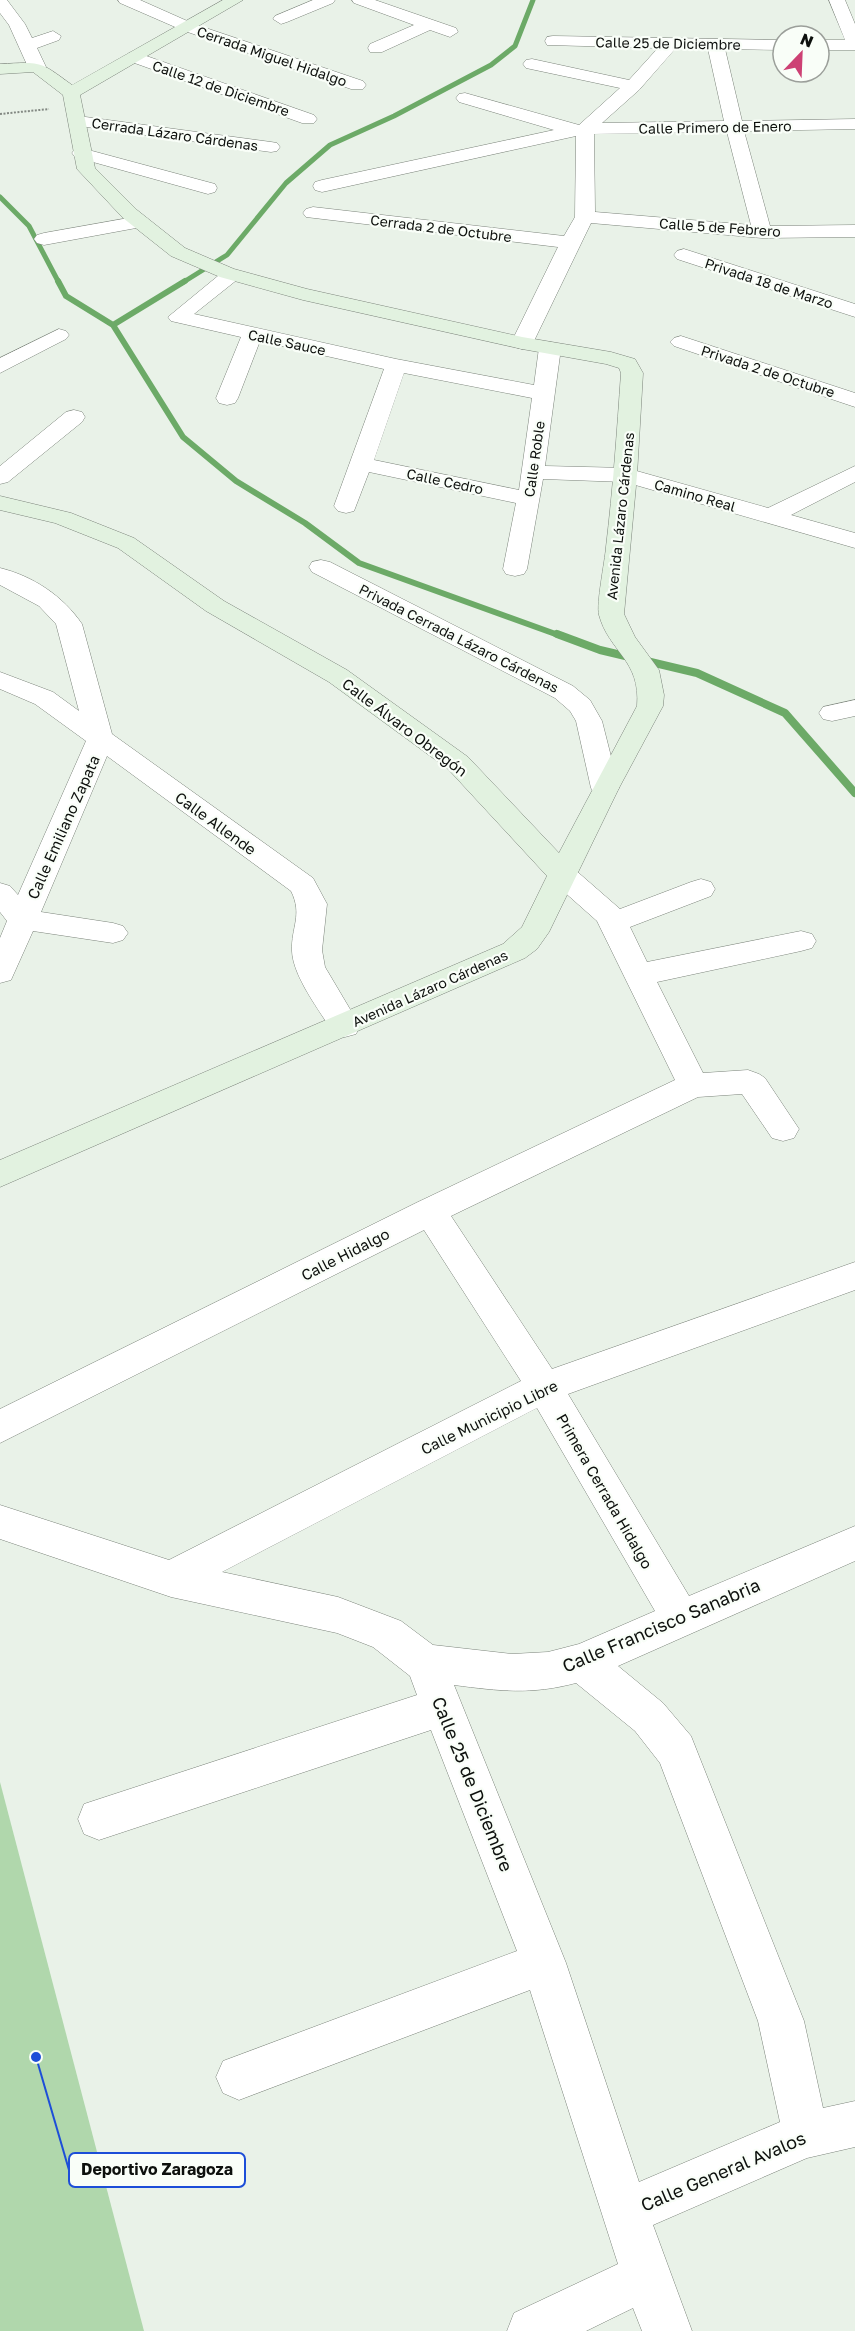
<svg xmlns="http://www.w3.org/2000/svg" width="855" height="2331" viewBox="0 0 855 2331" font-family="'Golos Text',sans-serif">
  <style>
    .green { fill: #b0d7ac }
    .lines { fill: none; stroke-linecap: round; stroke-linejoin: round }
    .stream-far2 { stroke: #6caa67; stroke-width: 5 }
    .stream-far1 { stroke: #6caa67; stroke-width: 6 }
    .stream { stroke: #6caa67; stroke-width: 8 }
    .street-casing { stroke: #7c847b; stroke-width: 1 }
    .secondary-casing { stroke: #7c847b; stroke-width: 1 }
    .path { stroke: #838983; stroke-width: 2; stroke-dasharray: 2 1.5; stroke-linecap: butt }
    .street { fill: #fff; fill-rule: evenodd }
    .secondary { fill: #e2f2e0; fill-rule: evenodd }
    .labels { text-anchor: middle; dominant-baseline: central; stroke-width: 4.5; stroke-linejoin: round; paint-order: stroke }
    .far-street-label { font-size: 14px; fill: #0d100d; stroke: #f9fef8 }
    .street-label { font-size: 15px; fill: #0d100d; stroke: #f9fef8 }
    .near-street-label { font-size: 18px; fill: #0d100d; stroke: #f9fef8 }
    .leader { fill: none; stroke: #1d4ed8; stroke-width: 2 }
    .callout-dot { fill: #1d4ed8; stroke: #f9fef8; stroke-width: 2 }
    .callout { fill: #f9fef8; stroke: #1d4ed8; stroke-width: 2 }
    .callout-label { font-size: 16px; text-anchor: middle; font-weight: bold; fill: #0d100d }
  </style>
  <rect width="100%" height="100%" fill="#e9f2e8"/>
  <path class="green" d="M 0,1782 L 144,2331 L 0,2331 Z"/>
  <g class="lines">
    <path class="stream-far2" d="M 0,197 L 29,226 L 59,283
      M 182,283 L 227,255 L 286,183 L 330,145 L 394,116 L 491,65 L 515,46 L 533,0"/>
    <path class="stream-far1" d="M 58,281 L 66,296 L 113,325 L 183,437 L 236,481 L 305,523 L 359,563 L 561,636
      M 113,325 L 185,281"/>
    <path class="stream" d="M 557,634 L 600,650 L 697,673 L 785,713 L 855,793"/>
    <g class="street-casing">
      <path id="street" d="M 0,0 L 7,0 L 25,24 L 32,38 L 53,31 L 61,36 L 59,40 L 37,48 L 46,67 L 43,71 L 31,71 L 28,67 L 9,25 L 0,13 Z
        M 118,0 L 140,0 L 194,24 L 363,81 L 366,85 L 363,89 L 351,89 L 182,30 L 120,3 Z
        M 313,0 L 335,0 L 333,3 L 287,22 L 281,24 L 273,19 L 275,16 Z
        M 352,0 L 375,0 L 456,28 L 458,32 L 450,37 L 430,30 L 382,52 L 370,52 L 368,48 L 370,44 L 414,25 L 354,3 Z
        M 829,0 L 845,0 L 855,24 L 855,50 L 819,50 L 819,40 L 845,40 Z
        M 553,36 L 783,40 L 783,50 L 725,49 L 742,121 L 855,119 L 855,129 L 744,131 L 770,226 L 855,225 L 855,237 L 762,238 L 591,223 L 533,343 L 529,347 L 522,349 L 515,347 L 511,343 L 558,247 L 306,217 L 303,213 L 306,209 L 313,207 L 564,236 L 575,217 L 576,136 L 322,192 L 315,190 L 313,186 L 315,182 L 322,180 L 554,130 L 459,102 L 456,98 L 459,94 L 465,93 L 579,125 L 620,88 L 526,68 L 523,64 L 526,60 L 532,59 L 629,80 L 658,48 L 547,45 L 545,41 L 547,37 ZM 676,48 L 708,49 L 724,121 L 602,123 L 639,90 ZM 727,132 L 751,225 L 595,212 L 594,134 Z
        M 135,52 L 314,115 L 317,119 L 314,123 L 302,123 L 129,61 L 127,57 L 129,53 Z
        M 78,116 L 271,142 L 277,143 L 280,147 L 277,151 L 271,152 L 72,125 L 69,121 L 72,117 Z
        M 81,148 L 215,184 L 217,188 L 215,192 L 208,194 L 75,157 L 72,153 L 75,149 Z
        M 140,216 L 147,218 L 150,222 L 147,226 L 44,245 L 37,243 L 34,239 L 37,235 L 44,233 Z
        M 684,249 L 855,304 L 855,317 L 677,259 L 674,255 L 677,251 Z
        M 231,269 L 238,271 L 241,275 L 238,279 L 194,314 L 396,359 L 534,385 L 539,348 L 543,344 L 550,342 L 557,344 L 561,348 L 545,466 L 626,468 L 768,508 L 855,466 L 855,482 L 791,515 L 855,533 L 855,548 L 625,482 L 543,479 L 527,569 L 524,574 L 515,576 L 506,574 L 503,569 L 516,503 L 369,472 L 354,511 L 346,513 L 338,511 L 334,506 L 384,369 L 260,341 L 238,398 L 235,403 L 227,405 L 219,403 L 216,398 L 241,337 L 171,321 L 168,317 L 224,271 ZM 404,373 L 532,398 L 519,490 L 374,460 Z
        M 59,329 L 66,331 L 69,335 L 66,339 L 0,373 L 0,358 Z
        M 681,336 L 855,393 L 855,407 L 674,346 L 670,342 L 674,338 Z
        M 74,410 L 82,412 L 85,417 L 82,422 L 8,482 L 0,484 L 0,466 L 66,412 Z
        M 321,560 L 330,562 L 573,686 L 590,700 L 602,721 L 619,788 L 615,794 L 605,797 L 595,794 L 591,788 L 576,721 L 570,711 L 555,698 L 312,572 L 309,567 L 312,562 Z
        M 0,568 C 33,576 63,596 82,624 L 112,734 L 313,878 L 327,904 L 322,950 L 325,967 L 360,1026 L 356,1034 L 345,1037 L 334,1034 C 320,1011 293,977 292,951 C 291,927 303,915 291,891 L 107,756 L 41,912 L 113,923 L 123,926 L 128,933 L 123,940 L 113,943 L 33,931 L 11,980 L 0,983 L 0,938 L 7,921 L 0,912 L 0,883 L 10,886 L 18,895 L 86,741 L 35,704 L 0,689 L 0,672 L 53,692 L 79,711 L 56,624 L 39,606 L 0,585 Z
        M 855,700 L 855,716 L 832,721 L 823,719 L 819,713 L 823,707 Z
        M 563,865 L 573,868 L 620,909 L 691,882 L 701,879 L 711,882 L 715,889 L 711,896 L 630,927 L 647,962 L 801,931 L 812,934 L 816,941 L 812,948 L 801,951 L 657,982 L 703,1073 L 748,1070 L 759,1074 L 765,1078 L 799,1129 L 794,1138 L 783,1141 L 772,1138 L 742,1094 L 698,1097 L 451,1216 L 552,1369 L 855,1262 L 855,1290 L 568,1394 L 689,1596 L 855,1526 L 855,1561 L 618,1666 L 663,1703 L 691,1736 L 804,2021 L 823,2108 L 855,2101 L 855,2147 L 807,2158 L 653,2225 L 692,2331 L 642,2331 L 633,2308 L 586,2331 L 507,2331 L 514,2313 L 618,2264 L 530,1990 L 239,2100 L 223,2093 L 216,2077 L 223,2061 L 517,1951 L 431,1730 L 99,1840 L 84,1834 L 78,1819 L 84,1804 L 417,1695 L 410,1676 L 373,1647 L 337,1633 L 171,1597 L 0,1539 L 0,1505 L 169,1560 L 521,1381 L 424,1230 L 0,1443 L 0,1409 L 418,1202 L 675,1080 L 597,921 L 553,882 L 549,875 L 553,868 ZM 537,1408 L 655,1611 L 579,1644 L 548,1652 L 512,1654 L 433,1645 L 401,1621 L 338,1597 L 222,1572 ZM 576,1683 L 635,1731 L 660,1763 L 758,2021 L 780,2122 L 639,2182 L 566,1963 L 454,1685 C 500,1691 531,1695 576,1683 Z"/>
    </g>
    <g class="secondary-casing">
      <path id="secondary" d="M 223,0 L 243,0 L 80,95 L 95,168 L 137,210 L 185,248 L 234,269 L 307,289 L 522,337 L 611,352 L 635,359 L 643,373 L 637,475 L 624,614 L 635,637 L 659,670 L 664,695 L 663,706 L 619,788 L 549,932 L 537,949 L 525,958 L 0,1187 L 0,1160 L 503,944 L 522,927 L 547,876 L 448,769 L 329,682 L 206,611 L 118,548 L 55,523 L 0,510 L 0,496 L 71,513 L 134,538 L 224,601 L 347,670 L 468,757 L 559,853 L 637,706 C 641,660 609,652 599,615 C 596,604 605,561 606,547 C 613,489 617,431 621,373 L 619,368 L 606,364 L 522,349 L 303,300 L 220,277 L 171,256 L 123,218 L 77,169 L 63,95 L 33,72 L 0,74 L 0,64 C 42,62 38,60 72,85 Z"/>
    </g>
    <path class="path" d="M 0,114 L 49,109"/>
    <use href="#street" class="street"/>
    <use href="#secondary" class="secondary"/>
  </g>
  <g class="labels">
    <g class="far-street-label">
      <text transform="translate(668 43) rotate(1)">Calle 25 de Diciembre</text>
      <text transform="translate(272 56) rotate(19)">Cerrada Miguel Hidalgo</text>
      <text transform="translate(221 88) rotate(19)">Calle 12 de Diciembre</text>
      <text transform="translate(715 127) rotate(-1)">Calle Primero de Enero</text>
      <text transform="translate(175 134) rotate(8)">Cerrada Lázaro Cárdenas</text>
      <text transform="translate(720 227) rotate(4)">Calle 5 de Febrero</text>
      <text transform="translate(441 228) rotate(7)">Cerrada 2 de Octubre</text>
      <text transform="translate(769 283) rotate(18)">Privada 18 de Marzo</text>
      <text transform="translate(287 342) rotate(12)">Calle Sauce</text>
      <text transform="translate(768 371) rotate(18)">Privada 2 de Octubre</text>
      <text transform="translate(534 459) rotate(-82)">Calle Roble</text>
      <text transform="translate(445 481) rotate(12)">Calle Cedro</text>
      <text transform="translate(695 495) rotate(16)">Camino Real</text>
      <text transform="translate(620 516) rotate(-84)">Avenida Lázaro Cárdenas</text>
      <text transform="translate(459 638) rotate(27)">Privada Cerrada Lázaro Cárdenas</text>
      <text transform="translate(430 988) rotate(-24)">Avenida Lázaro Cárdenas</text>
    </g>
    <g class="street-label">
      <text transform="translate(405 727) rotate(37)">Calle Álvaro Obregón</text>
      <text transform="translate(216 823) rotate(36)">Calle Allende</text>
      <text transform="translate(63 827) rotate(-66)">Calle Emiliano Zapata</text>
      <text transform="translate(345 1254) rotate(-27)">Calle Hidalgo</text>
      <text transform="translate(489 1417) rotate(-26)">Calle Municipio Libre</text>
      <text transform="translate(605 1491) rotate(60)">Primera Cerrada Hidalgo</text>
    </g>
    <g class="near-street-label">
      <text transform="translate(661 1625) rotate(-23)">Calle Francisco Sanabria</text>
      <text transform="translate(473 1784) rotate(68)">Calle 25 de Diciembre</text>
      <text transform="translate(723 2171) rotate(-23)">Calle General Avalos</text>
    </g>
  </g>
  <path class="leader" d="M36 2057L69 2170"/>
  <circle class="callout-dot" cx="36" cy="2057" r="6"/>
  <rect class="callout" x="69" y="2153" width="176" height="34" rx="6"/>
  <g class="callout-label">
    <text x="157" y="2175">Deportivo Zaragoza</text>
  </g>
  <g transform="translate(801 54) rotate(23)"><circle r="28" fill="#f9fef8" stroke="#9b9f9a" stroke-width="1.5"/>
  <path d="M0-4.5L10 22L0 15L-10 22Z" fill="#cd4174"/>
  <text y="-9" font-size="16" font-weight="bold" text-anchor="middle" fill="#0d100d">N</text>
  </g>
</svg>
